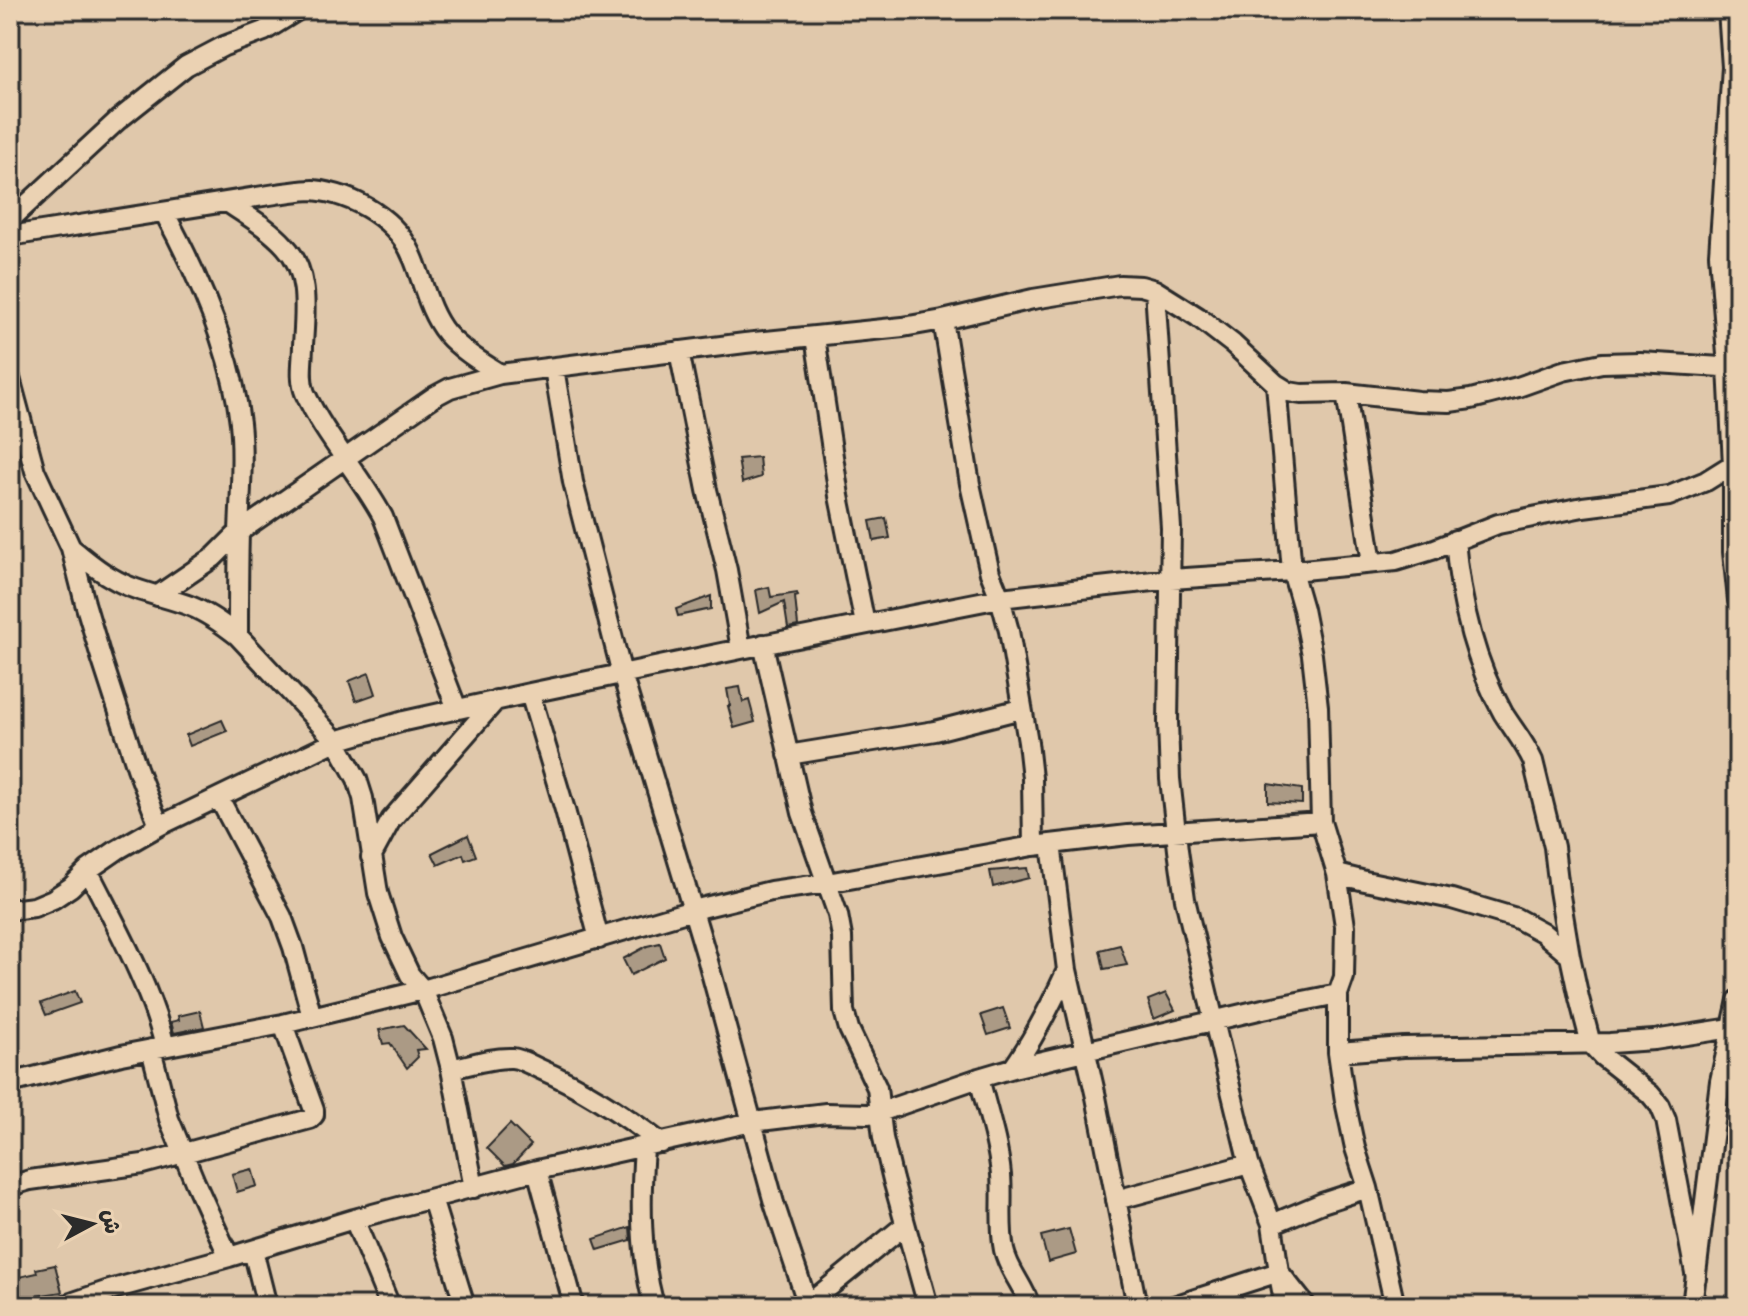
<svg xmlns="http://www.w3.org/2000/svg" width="1748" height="1316" viewBox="0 0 1748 1316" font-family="Dekko,'Playpen Sans Arabic',sans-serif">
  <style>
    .building { fill: #ab9a85; stroke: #2b2b2b; stroke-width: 2 }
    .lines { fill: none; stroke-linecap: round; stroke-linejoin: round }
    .street-casing { stroke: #2b2b2b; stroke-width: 24 }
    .street { stroke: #ebd2b3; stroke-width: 18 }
  </style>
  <rect width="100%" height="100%" fill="#e0c8ab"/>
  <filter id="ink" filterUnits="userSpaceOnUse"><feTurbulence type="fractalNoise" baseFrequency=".0125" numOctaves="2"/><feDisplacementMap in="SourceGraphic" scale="16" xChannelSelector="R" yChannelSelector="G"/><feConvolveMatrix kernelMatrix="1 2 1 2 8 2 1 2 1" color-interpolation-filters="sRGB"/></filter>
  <g filter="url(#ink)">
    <path class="building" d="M 759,457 L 761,477 L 742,483 L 738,459 Z
      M 886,518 L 890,538 L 874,541 L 870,521 Z
      M 769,587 L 771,597 L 797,593 L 798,596 L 795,597 L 798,626 L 788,628 L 784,602 L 760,613 L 756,590 Z
      M 711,596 L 711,609 L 678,616 L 676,609 Z
      M 369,673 L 376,694 L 356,701 L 349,681 Z
      M 740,687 L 743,702 L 749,700 L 755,722 L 734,728 L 728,706 L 730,706 L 727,689 Z
      M 222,720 L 227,731 L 190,746 L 186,735 Z
      M 1268,784 L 1302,789 L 1302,804 L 1268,802 Z
      M 468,835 L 476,856 L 465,860 L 463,854 L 438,865 L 432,853 Z
      M 1027,868 L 1029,878 L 993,887 L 990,871 Z
      M 660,943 L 665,958 L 631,975 L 623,959 L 647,946 Z
      M 1120,945 L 1127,965 L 1104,969 L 1100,950 Z
      M 75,991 L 80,1003 L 46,1015 L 41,1003 Z
      M 1166,993 L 1175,1010 L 1154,1019 L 1148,1000 Z
      M 1003,1008 L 1010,1028 L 988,1035 L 981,1015 Z
      M 200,1011 L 204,1027 L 174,1033 L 171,1022 L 179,1020 L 178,1016 Z
      M 404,1025 L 426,1049 L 416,1050 L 418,1057 L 407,1068 L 390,1043 L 383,1044 L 379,1030 Z
      M 510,1124 L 531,1145 L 513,1164 L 505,1166 L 487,1148 Z
      M 252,1169 L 257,1186 L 237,1192 L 232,1174 Z
      M 630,1227 L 631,1240 L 598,1250 L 594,1239 Z
      M 1069,1229 L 1076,1254 L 1048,1262 L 1041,1236 Z
      M 55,1265 L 62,1292 L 10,1300 L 10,1279 L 37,1273 L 36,1269 Z"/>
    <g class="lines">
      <g class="street-casing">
        <path id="street" d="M 1728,10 L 1732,67 L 1719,254 L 1728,367 L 1733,465 L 1733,552 L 1738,600
          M 227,202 C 246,215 269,228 285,246 C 310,272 305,312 303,345 C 303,360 299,378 305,393 C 325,437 360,474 383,517 L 457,709
          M 164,212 C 198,275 232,351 240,423 C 244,459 240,497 239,533 C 238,567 238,602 238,636
          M 10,220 L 118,120 L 186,66 L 224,46 L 264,31 L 298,10
          M 10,236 L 276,194 C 288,193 301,190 313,190 C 354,194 399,220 414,260 C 424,285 429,312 446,333 C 461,350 481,362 500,374
          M 1155,290 L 1171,528 L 1168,722 L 1170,779 L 1178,850 L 1185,899 L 1214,1021 L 1249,1164 L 1272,1224 L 1279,1272 L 1174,1306
          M 943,320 L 970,484 L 990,573 L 1000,598 L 1009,631 L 1028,742 L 1032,778 L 1033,846
          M 815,337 L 839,496 L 865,624
          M 679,351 L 707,490 L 727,570 L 741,649
          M 554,368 L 573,482 L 622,674 L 706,954 L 774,1203 L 808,1305
          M 10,378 L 35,471 L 71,548 L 85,603 L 101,657 L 137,768 L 159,826
          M 1276,384 L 1292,571 L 1303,609 L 1312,655 L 1318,707 L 1321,822 L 1337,874 L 1345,926 L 1344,977 L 1338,994 L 1338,1052 L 1345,1101 L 1355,1148 L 1368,1188 L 1395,1306
          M 1346,393 L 1372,563
          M 1455,540 C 1460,600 1473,659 1503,713 C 1513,729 1525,743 1533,761 L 1554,847 L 1559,890 L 1570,956 L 1579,998 L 1591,1044 L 1602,1056 L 1650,1094 L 1660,1106 L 1666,1120 L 1696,1278
          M 71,548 C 84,558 97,570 112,578 C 135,592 164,596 190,606 C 208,613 223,624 238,636 L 336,741 L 357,779 L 363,798 L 378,893 L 392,937 L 410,975 L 423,990 L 443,1038 L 451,1069 L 474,1188
          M 157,596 L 214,557 L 239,532 L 435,396 L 450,388 L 500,374 L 745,343 L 903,327 L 943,320 L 1033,299 L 1120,285 L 1141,286 L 1155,290 L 1198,317 L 1233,344 L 1276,384 L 1289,392 L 1301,394 L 1346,393 L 1418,401 L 1449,402 L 1471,399 L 1518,387 L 1563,371 L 1602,363 L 1640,362 L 1738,368
          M 763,644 L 802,813 L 838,915 L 842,937 L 844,1011 L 849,1029 L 877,1088 L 883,1138 L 893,1180 L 928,1306
          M 530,693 L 565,810 L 599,939
          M 788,755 L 935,731 L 1021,709
          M 219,798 L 282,917 L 293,947 L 312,1017
          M 1051,844 L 1067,970 L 1096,1097 L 1137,1306
          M 371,857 L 391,820 L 496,700
          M 88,870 C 117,928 149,983 165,1046
          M 1337,874 L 1365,881 L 1452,899 L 1516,918 L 1542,932 L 1570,956
          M 10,910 L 34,907 L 53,899 L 71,887 L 88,870 L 117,850 L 159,826 L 336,741 L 404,721 L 530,693 L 741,649 L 1000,598 L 1171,579 L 1292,571 L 1396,561 L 1432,550 L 1498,524 L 1583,507 L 1669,496 L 1706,481 L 1738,461
          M 151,1049 L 169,1119 L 195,1182 L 229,1257
          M 1338,1052 L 1404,1047 L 1610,1043 L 1654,1040 L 1738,1027
          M 1013,1068 C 1035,1037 1051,1005 1067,970
          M 451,1069 C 470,1065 492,1057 512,1058 C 522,1059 531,1065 540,1069 C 584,1088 623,1114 661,1143
          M 979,1078 C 987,1110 998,1142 1001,1175 C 1003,1200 999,1225 1004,1250 C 1008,1270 1024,1286 1030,1306
          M 10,1083 L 121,1055 L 283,1024 L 423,990 L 693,910 L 771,891 L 827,883 L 1033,846 L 1128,835 L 1321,822
          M 644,1148 C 640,1201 640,1254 654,1306
          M 537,1170 L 574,1306
          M 10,1186 L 30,1180 L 143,1164 L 310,1119 L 314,1115 L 314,1110 L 283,1024
          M 432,1199 L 465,1306
          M 1116,1200 L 1249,1164
          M 354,1219 L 390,1306
          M 1272,1224 L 1322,1203 L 1368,1188
          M 253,1250 L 267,1306
          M 1279,1272 L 1306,1306
          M 1279,1275 L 1285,1306
          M 62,1306 L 106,1291 L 229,1257 L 354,1219 L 537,1170 L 752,1122 L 826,1113 L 869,1114 L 880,1112 L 979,1078 L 1013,1068 L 1263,1009 L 1338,994
          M 806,1306 L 905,1225
          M 1692,1306 L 1720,1081 L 1738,1000"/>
      </g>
      <use href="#street" class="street"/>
    </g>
  </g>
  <rect width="1748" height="1316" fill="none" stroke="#ebd2b3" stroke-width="40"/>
  <rect x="20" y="20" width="1708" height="1276" fill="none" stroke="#2b2b2b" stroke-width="3" filter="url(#ink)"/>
  <g transform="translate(92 1224) rotate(83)" stroke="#ebd2b3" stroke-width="6" paint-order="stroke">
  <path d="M0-6L14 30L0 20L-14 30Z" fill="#2b2b2b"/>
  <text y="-12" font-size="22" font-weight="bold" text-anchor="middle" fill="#2b2b2b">ش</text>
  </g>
</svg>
